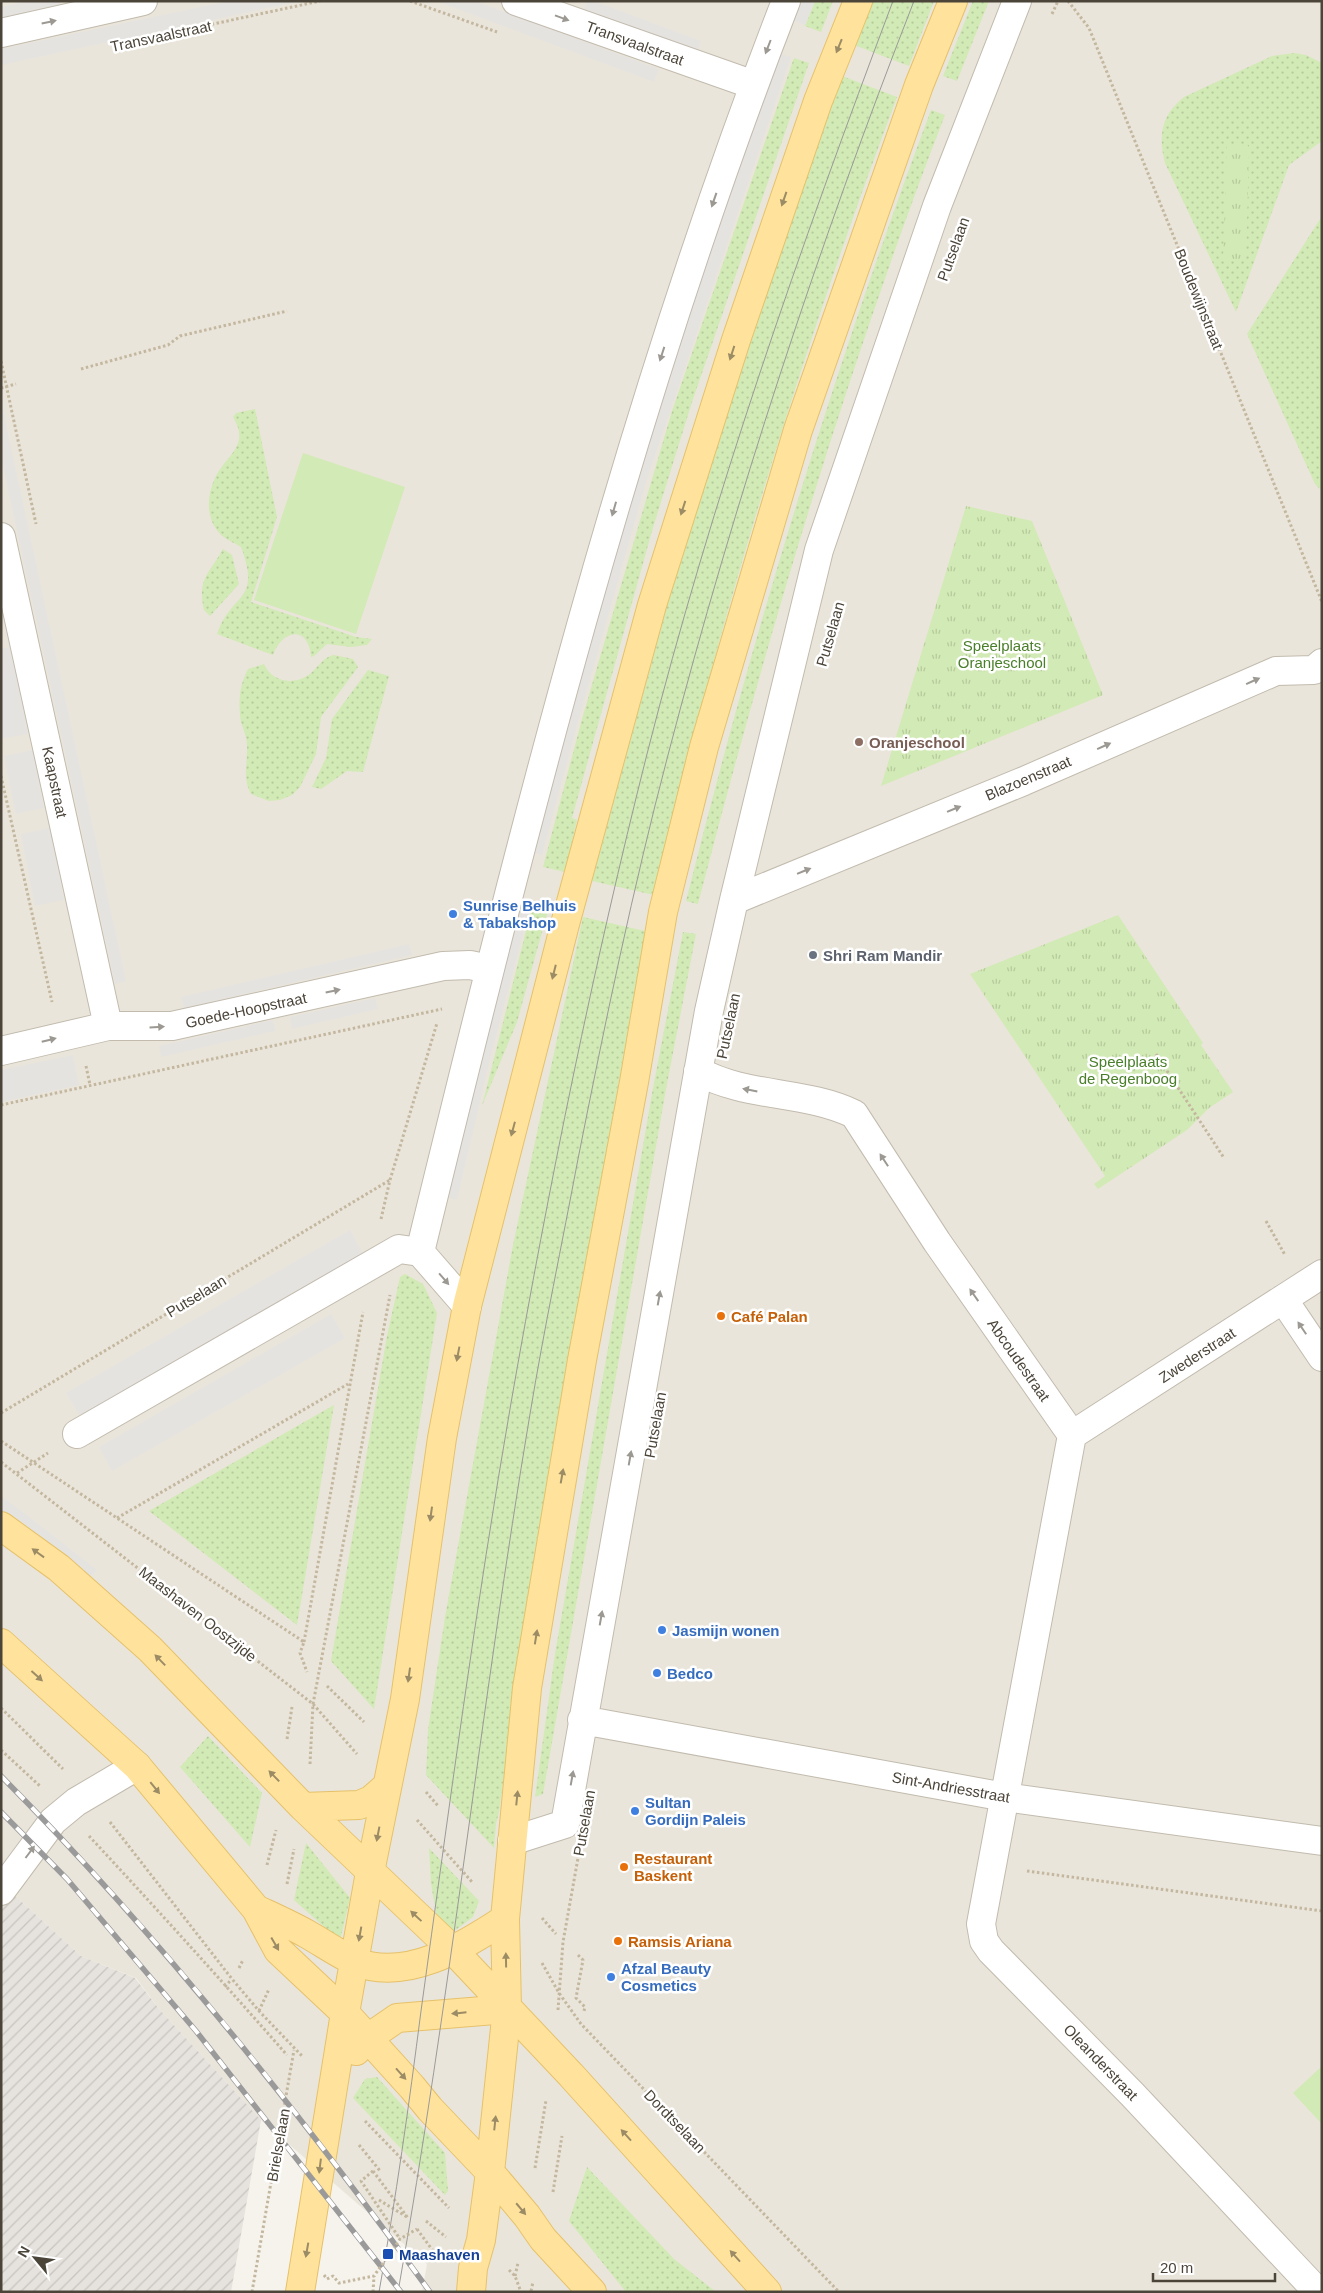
<svg xmlns="http://www.w3.org/2000/svg" width="1323" height="2293" viewBox="0 0 1323 2293" font-family="Helvetica,sans-serif">
  <style>
    .residential { fill: #eae5da }
    .industrial { fill: url(#industrial-furrows) }
    .grass { fill: url(#grass-dots) }
    .park { fill: url(#park-tufts) }
    .pitch { fill: #d2eab5 }
    .parking { fill: #e5e3e0 }
    .lines { fill: none; stroke-linecap: round; stroke-linejoin: round }
    .minor-casing { stroke: #c2bbae; stroke-width: 30 }
    .major-casing { stroke: #e6c16a; stroke-width: 30 }
    .path { stroke: #c4b79f; stroke-width: 3; stroke-dasharray: 2.5 2.5; stroke-linecap: butt }
    .minor { stroke: #fff; stroke-width: 28 }
    .major { stroke: #ffe39c; stroke-width: 28 }
    .tram { stroke: #9a9a9a; stroke-width: 1 }
    .rail-casing { stroke: #9a9a9a; stroke-width: 5.5 }
    .rail { stroke: #fff; stroke-width: 4; stroke-dasharray: 11; stroke-linecap: butt }
    .path-bridge { stroke: #c4b79f; stroke-width: 3; stroke-dasharray: 2.5 2.5; stroke-linecap: butt }
    .oneway { fill: #9c9892 }
    .oneway2 { fill: #9c8c66 }
    .education-dot { fill: #8d6e63; stroke: #fff; stroke-width: 2 }
    .shop-dot { fill: #3f7fe0; stroke: #fff; stroke-width: 2 }
    .worship-dot { fill: #6b7280; stroke: #fff; stroke-width: 2 }
    .food-dot { fill: #e8710a; stroke: #fff; stroke-width: 2 }
    .transit-dot { fill: #1a4fb4; stroke: #fff; stroke-width: 2 }
    .labels { text-anchor: middle; dominant-baseline: central; stroke-width: 5; stroke-linejoin: round; paint-order: stroke }
    .street-label { font-size: 15px; fill: #4b4439; stroke: #fff }
    .park-label { font-size: 15px; fill: #4a7f2a; stroke: #fff }
    .education-label { font-size: 15px; font-weight: bold; fill: #785e54; stroke: #fff; text-anchor: start }
    .shop-label { font-size: 15px; font-weight: bold; fill: #366cbe; stroke: #fff; text-anchor: start }
    .worship-label { font-size: 15px; font-weight: bold; fill: #5b616d; stroke: #fff; text-anchor: start }
    .food-label { font-size: 15px; font-weight: bold; fill: #c56008; stroke: #fff; text-anchor: start }
    .transit-label { font-size: 15px; font-weight: bold; fill: #164399; stroke: #fff; text-anchor: start }
  </style>
  <defs>
    <pattern id="industrial-furrows" width="10" height="10" patternUnits="userSpaceOnUse" patternTransform="scale(1.25)"><rect width="10" height="10" fill="#e6e2dd"/><path d="M-1 1l2-2M0 10L10 0M9 11l2-2" fill="none" stroke="#c7c3be"/></pattern>
    <pattern id="grass-dots" width="8" height="8" patternUnits="userSpaceOnUse" patternTransform="scale(1.25)"><rect width="8" height="8" fill="#d2eab5"/><path d="M2 2h.1M6 6h.1" fill="none" stroke="#b6ca9c" stroke-width="1.8" stroke-linecap="round"/></pattern>
    <pattern id="park-tufts" width="24" height="20" patternUnits="userSpaceOnUse" patternTransform="scale(1.25)"><rect width="24" height="20" fill="#d2eab5"/><path d="M3 7l-1-3M5 7V3M7 7l1-3M15 17l-1-3M17 17v-4M19 17l1-3" fill="none" stroke="#b6ca9c"/></pattern>
  </defs>
  <rect width="100%" height="100%" fill="#f6f3ec"/>
  <path class="residential" d="M 1,1 L 1322,1 L 1322,2292 L 422,2292 L 427,2264 L 261,2120 L 160,2010 L 136,1978 L 81,1956 L 1,1883 Z"/>
  <path class="industrial" d="M 1,1883 L 81,1956 L 135,1978 L 160,2010 L 261,2120 L 231,2292 L 1,2292 Z"/>
  <path class="grass" d="M 815,1 L 833,1 L 821,32 L 805,26 Z
    M 871,1 L 934,1 L 909,66 L 854,45 Z
    M 973,1 L 989,1 L 957,81 L 943,76 Z
    M 1294,53 L 1306,55 L 1322,63 L 1322,141 L 1289,165 L 1236,312 L 1165,163 C 1158,136 1161,115 1184,97 L 1272,56 Z
    M 794,58 L 809,63 L 692,402 L 652,531 L 572,818 L 577,820 L 565,872 L 543,867 L 582,719 L 672,411 Z
    M 842,76 L 897,97 C 799,358 718,624 654,895 L 592,881 L 684,543 L 730,392 Z
    M 931,110 L 945,115 C 846,372 767,637 698,904 L 686,901 C 753,633 834,369 931,110 Z
    M 1322,216 L 1322,491 L 1315,484 L 1247,334 Z
    M 255,409 L 277,517 L 251,602 L 356,637 L 372,639 L 367,645 L 351,647 L 327,644 L 314,656 L 311,657 C 309,625 282,629 273,655 L 217,634 C 231,592 262,603 241,547 C 235,543 227,540 221,535 C 206,520 206,497 215,478 C 226,455 251,446 233,417 L 236,413 Z
    M 223,549 L 232,555 L 239,584 L 210,616 L 204,610 C 197,579 209,574 223,549 Z
    M 334,655 L 353,659 L 358,667 L 321,717 L 316,754 L 300,787 L 292,795 L 280,800 L 269,801 L 251,794 C 242,777 248,763 247,745 C 247,737 243,729 241,722 C 238,703 239,686 248,669 L 264,664 C 271,680 290,686 307,676 C 317,670 322,657 334,655 Z
    M 368,670 L 389,676 L 363,772 L 347,771 L 321,789 L 312,787 L 326,758 L 332,719 Z
    M 533,903 L 549,907 L 517,1022 L 482,1106 Z
    M 583,917 L 645,931 L 644,941 L 534,1556 L 499,1812 L 496,1824 L 494,1848 L 426,1775 L 428,1730 L 445,1617 L 513,1245 Z
    M 683,932 L 696,934 L 666,1089 L 543,1794 L 535,1797 L 555,1654 L 653,1088 Z
    M 405,1274 L 423,1284 L 437,1313 L 374,1709 L 331,1661 L 387,1336 L 400,1277 Z
    M 334,1405 L 297,1625 L 149,1511 Z
    M 208,1736 L 262,1793 L 250,1847 L 180,1767 Z
    M 306,1843 L 350,1898 L 340,1941 L 294,1900 Z
    M 429,1848 L 479,1901 L 473,1917 L 449,1935 L 437,1920 L 431,1883 Z
    M 377,2077 L 445,2153 L 448,2191 L 445,2195 L 353,2098 L 365,2079 Z
    M 587,2167 L 674,2259 L 716,2292 L 626,2292 L 569,2221 Z"/>
  <path class="park" d="M 1227,144 L 1249,145 L 1246,261 L 1223,261 Z
    M 966,506 L 1032,521 L 1103,695 L 881,786 Z
    M 1118,915 L 1203,1043 L 1201,1045 L 1233,1092 L 1209,1108 L 1187,1130 L 1098,1189 L 1094,1184 L 1105,1176 L 970,974 Z"/>
  <path class="pitch" d="M 303,453 L 405,487 L 356,634 L 254,600 Z
    M 1322,2066 L 1322,2124 L 1293,2093 Z"/>
  <path class="parking" d="M 27,1 L 60,1 L 61,9 L 1,22 L 1,7 Z
    M 229,1 L 300,1 L 1,65 L 1,49 Z
    M 436,1 L 475,1 L 659,69 L 654,82 Z
    M 587,1 L 594,1 L 701,41 L 697,54 L 583,12 Z
    M 800,1 L 815,1 L 805,25 L 792,20 Z
    M 778,53 L 791,57 L 647,479 L 579,718 L 542,855 L 529,852 L 655,407 Z
    M 1,401 L 126,981 L 115,984 L 1,457 Z
    M 10,647 L 28,734 L 1,739 L 1,649 Z
    M 33,750 L 44,808 L 16,814 L 4,756 Z
    M 50,828 L 64,900 L 35,906 L 21,834 Z
    M 517,900 L 531,904 L 491,1055 L 457,1200 L 443,1196 Z
    M 409,944 L 412,955 L 184,1008 L 181,997 Z
    M 375,998 L 378,1009 L 292,1029 L 290,1017 Z
    M 273,1020 L 275,1031 L 161,1057 L 159,1046 Z
    M 73,1055 L 79,1085 L 1,1102 L 1,1070 Z
    M 350,1230 L 363,1254 L 80,1416 L 66,1393 Z
    M 331,1314 L 345,1338 L 112,1471 L 99,1447 Z
    M 1,1496 L 24,1513 L 97,1570 L 88,1579 L 1,1512 Z"/>
  <g class="lines">
    <g class="minor-casing">
      <path id="minor" d="M 516,1 L 754,85
        M 1,33 L 143,1
        M 1,537 L 108,1026
        M 734,900 L 1024,781 L 1276,671 L 1314,670 L 1322,663
        M 1,1051 L 108,1026 L 172,1026 L 443,966 L 470,965 L 489,969
        M 698,1071 C 746,1098 804,1090 854,1114 L 937,1242 L 1072,1435 L 981,1924 L 984,1941 L 991,1951 L 1132,2094 L 1318,2292
        M 420,1252 C 523,830 628,407 786,1
        M 1283,1299 L 1322,1357
        M 77,1434 L 399,1249 L 420,1252 L 467,1306
        M 1072,1435 L 1322,1274
        M 582,1720 L 1005,1797 L 1322,1841
        M 512,1841 L 565,1824 L 709,1011 L 734,900 L 819,550 L 937,206 L 1017,1
        M 1,1891 L 53,1821 L 76,1802 L 137,1766"/>
    </g>
    <g class="major-casing">
      <path id="major" d="M 1,1526 L 59,1568 L 150,1649 L 303,1807 L 452,1949 L 571,2075 L 767,2292
        M 1,1643 L 137,1766 L 256,1909 L 278,1950 L 345,2013 L 412,2087 L 430,2109 L 490,2172 L 527,2216 L 543,2239 L 592,2292
        M 303,1807 L 359,1805 L 371,1800 L 387,1786
        M 256,1909 C 273,1917 291,1925 307,1934 C 323,1943 337,1953 354,1961 C 405,1983 463,1947 505,1919
        M 356,2051 L 368,2038 L 397,2018 L 507,2009
        M 300,2292 L 345,2013 L 370,1872 L 405,1699 L 442,1438 L 467,1306 L 565,924 L 652,605 L 736,340 L 818,101 L 858,1
        M 471,2292 L 473,2268 L 481,2240 L 490,2172 L 507,2009 L 505,1919 L 527,1688 L 582,1360 L 634,1082 L 663,912 L 704,747 L 798,430 L 919,85 L 953,1"/>
    </g>
    <path class="path" d="M 410,1 L 497,32
      M 1068,1 L 1089,28 L 1322,602
      M 1052,14 L 1058,1
      M 153,37 L 320,1
      M 1,361 L 36,524
      M 81,369 L 168,345 L 180,336 L 287,311
      M 1,388 L 16,384
      M 1,776 L 52,1002
      M 1156,1054 L 1224,1158
      M 86,1066 L 90,1085
      M 1,1105 L 442,1009
      M 381,1219 L 390,1180 L 437,1023
      M 1266,1221 L 1285,1255
      M 1,1413 L 390,1180
      M 1,1441 L 304,1642 L 300,1653 L 307,1672
      M 1,1462 L 313,1704 L 357,1754
      M 17,1473 L 48,1453
      M 117,1518 L 348,1384
      M 304,1642 L 363,1312
      M 327,1686 L 364,1722
      M 1,1708 L 63,1769
      M 287,1739 L 292,1707
      M 1,1750 L 41,1787
      M 310,1764 L 313,1704 L 390,1295
      M 426,1792 L 439,1807
      M 417,1820 L 472,1882
      M 110,1822 L 232,1979 L 259,2011 L 303,2057
      M 89,1836 C 156,1908 222,1981 287,2055
      M 267,1865 L 276,1830
      M 1027,1871 L 1322,1911
      M 287,1884 L 294,1849
      M 542,1918 L 556,1934
      M 578,1955 L 583,1960 L 576,1998 L 585,2007 L 584,2011
      M 542,1963 L 559,1993 L 581,2024 L 839,2292
      M 239,1968 L 243,1960
      M 225,1987 L 230,1981
      M 558,2010 L 563,1942 L 578,1858
      M 259,2011 L 269,1989
      M 365,2121 L 449,2208
      M 359,2145 L 381,2172
      M 535,2168 L 546,2100
      M 373,2171 L 408,2218
      M 553,2192 L 562,2136
      M 379,2200 L 407,2217
      M 426,2221 L 446,2237
      M 417,2229 L 439,2259
      M 509,2270 L 515,2276 L 521,2292
      M 515,2276 L 518,2263
      M 531,2291 L 533,2282
      M 252,2292 L 294,2050
      M 373,2292 L 374,2276"/>
    <use href="#minor" class="minor"/>
    <use href="#major" class="major"/>
    <path class="tram" d="M 379,2292 C 396,2198 409,2105 421,2011 C 449,1808 476,1605 511,1403 C 549,1185 593,968 647,754 C 712,498 800,248 893,1
      M 398,2292 C 450,2000 481,1706 530,1414 C 544,1329 562,1244 578,1159 C 605,1023 633,888 668,755 C 735,499 818,247 914,1"/>
    <g class="rail-casing">
      <path id="rail" d="M 1,1776 C 158,1934 299,2111 430,2292
        M 1,1812 L 67,1879 L 196,2031 L 401,2292"/>
    </g>
    <use href="#rail" class="rail"/>
    <path class="path-bridge" d="M 373,2171 L 361,2181 L 400,2239
      M 324,2275 L 327,2279 L 333,2276 L 339,2283 L 374,2276 L 400,2239 L 417,2229"/>
  </g>
  <defs><path id="oneway-solid" d="M-6-.8H1V-3.2L6.5 0L1 3.2V.8H-6Z" transform="scale(1.25)"/></defs>
  <g class="oneway">
    <use href="#oneway-solid" transform="translate(562 18) rotate(20)"/>
    <use href="#oneway-solid" transform="translate(49 22) rotate(-12)"/>
    <use href="#oneway-solid" transform="translate(768 47) rotate(111)"/>
    <use href="#oneway-solid" transform="translate(714 200) rotate(109)"/>
    <use href="#oneway-solid" transform="translate(662 354) rotate(108)"/>
    <use href="#oneway-solid" transform="translate(614 509) rotate(106)"/>
    <use href="#oneway-solid" transform="translate(1253 681) rotate(-24)"/>
    <use href="#oneway-solid" transform="translate(1104 746) rotate(-24)"/>
    <use href="#oneway-solid" transform="translate(954 809) rotate(-22)"/>
    <use href="#oneway-solid" transform="translate(804 871) rotate(-22)"/>
    <use href="#oneway-solid" transform="translate(333 991) rotate(-12)"/>
    <use href="#oneway-solid" transform="translate(157 1027) rotate(-4)"/>
    <use href="#oneway-solid" transform="translate(49 1040) rotate(-14)"/>
    <use href="#oneway-solid" transform="translate(750 1090) rotate(-169)"/>
    <use href="#oneway-solid" transform="translate(884 1160) rotate(-123)"/>
    <use href="#oneway-solid" transform="translate(444 1279) rotate(49)"/>
    <use href="#oneway-solid" transform="translate(974 1295) rotate(-125)"/>
    <use href="#oneway-solid" transform="translate(659 1298) rotate(-80)"/>
    <use href="#oneway-solid" transform="translate(1302 1328) rotate(-124)"/>
    <use href="#oneway-solid" transform="translate(630 1458) rotate(-80)"/>
    <use href="#oneway-solid" transform="translate(601 1618) rotate(-80)"/>
    <use href="#oneway-solid" transform="translate(572 1778) rotate(-80)"/>
    <use href="#oneway-solid" transform="translate(30 1852) rotate(-53)"/>
  </g>
  <g class="oneway2">
    <use href="#oneway-solid" transform="translate(839 46) rotate(112)"/>
    <use href="#oneway-solid" transform="translate(784 199) rotate(109)"/>
    <use href="#oneway-solid" transform="translate(732 353) rotate(108)"/>
    <use href="#oneway-solid" transform="translate(683 508) rotate(108)"/>
    <use href="#oneway-solid" transform="translate(554 972) rotate(104)"/>
    <use href="#oneway-solid" transform="translate(513 1129) rotate(105)"/>
    <use href="#oneway-solid" transform="translate(458 1354) rotate(101)"/>
    <use href="#oneway-solid" transform="translate(562 1476) rotate(-80)"/>
    <use href="#oneway-solid" transform="translate(431 1514) rotate(98)"/>
    <use href="#oneway-solid" transform="translate(38 1553) rotate(-144)"/>
    <use href="#oneway-solid" transform="translate(536 1637) rotate(-81)"/>
    <use href="#oneway-solid" transform="translate(160 1660) rotate(-134)"/>
    <use href="#oneway-solid" transform="translate(409 1675) rotate(98)"/>
    <use href="#oneway-solid" transform="translate(37 1676) rotate(42)"/>
    <use href="#oneway-solid" transform="translate(274 1776) rotate(-134)"/>
    <use href="#oneway-solid" transform="translate(155 1788) rotate(51)"/>
    <use href="#oneway-solid" transform="translate(517 1798) rotate(-84)"/>
    <use href="#oneway-solid" transform="translate(378 1834) rotate(101)"/>
    <use href="#oneway-solid" transform="translate(416 1916) rotate(-137)"/>
    <use href="#oneway-solid" transform="translate(360 1934) rotate(100)"/>
    <use href="#oneway-solid" transform="translate(275 1944) rotate(60)"/>
    <use href="#oneway-solid" transform="translate(506 1960) rotate(-91)"/>
    <use href="#oneway-solid" transform="translate(459 2013) rotate(174)"/>
    <use href="#oneway-solid" transform="translate(401 2074) rotate(48)"/>
    <use href="#oneway-solid" transform="translate(495 2123) rotate(-84)"/>
    <use href="#oneway-solid" transform="translate(626 2135) rotate(-132)"/>
    <use href="#oneway-solid" transform="translate(320 2166) rotate(97)"/>
    <use href="#oneway-solid" transform="translate(521 2209) rotate(50)"/>
    <use href="#oneway-solid" transform="translate(307 2250) rotate(100)"/>
    <use href="#oneway-solid" transform="translate(735 2256) rotate(-132)"/>
  </g>
  <circle class="education-dot" cx="859" cy="742" r="5"/>
  <g class="shop-dot">
    <circle cx="453" cy="914" r="5"/>
    <circle cx="662" cy="1630" r="5"/>
    <circle cx="657" cy="1673" r="5"/>
    <circle cx="635" cy="1811" r="5"/>
    <circle cx="611" cy="1977" r="5"/>
  </g>
  <circle class="worship-dot" cx="813" cy="955" r="5"/>
  <g class="food-dot">
    <circle cx="721" cy="1316" r="5"/>
    <circle cx="624" cy="1867" r="5"/>
    <circle cx="618" cy="1941" r="5"/>
  </g>
  <rect class="transit-dot" x="382" y="2248" width="12" height="12" rx="2.5"/>
  <g class="labels">
    <g class="street-label">
      <text transform="translate(161 36) rotate(-12)">Transvaalstraat</text>
      <text transform="translate(635 43) rotate(20)">Transvaalstraat</text>
      <text transform="translate(953 249) rotate(-70)">Putselaan</text>
      <text transform="translate(1199 299) rotate(68)">Boudewijnstraat</text>
      <text transform="translate(830 634) rotate(-74)">Putselaan</text>
      <text transform="translate(1028 778) rotate(-23)">Blazoenstraat</text>
      <text transform="translate(55 782) rotate(78)">Kaapstraat</text>
      <text transform="translate(246 1010) rotate(-12)">Goede-Hoopstraat</text>
      <text transform="translate(728 1026) rotate(-78)">Putselaan</text>
      <text transform="translate(196 1296) rotate(-31)">Putselaan</text>
      <text transform="translate(1197 1355) rotate(-33)">Zwederstraat</text>
      <text transform="translate(1019 1360) rotate(55)">Abcoudestraat</text>
      <text transform="translate(655 1425) rotate(-80)">Putselaan</text>
      <text transform="translate(198 1614) rotate(38)">Maashaven Oostzijde</text>
      <text transform="translate(951 1787) rotate(10)">Sint-Andriesstraat</text>
      <text transform="translate(584 1823) rotate(-80)">Putselaan</text>
      <text transform="translate(1101 2062) rotate(46)">Oleanderstraat</text>
      <text transform="translate(675 2121) rotate(46)">Dordtselaan</text>
      <text transform="translate(278 2145) rotate(-80)">Brielselaan</text>
    </g>
    <g class="park-label">
      <text x="1002" y="645">Speelplaats<tspan x="1002" dy="17">Oranjeschool</tspan></text>
      <text x="1128" y="1061">Speelplaats<tspan x="1128" dy="17">de Regenboog</tspan></text>
    </g>
    <g class="education-label">
      <text x="869" y="742">Oranjeschool</text>
    </g>
    <g class="shop-label">
      <text x="463" y="905">Sunrise Belhuis<tspan x="463" dy="17">&amp; Tabakshop</tspan></text>
      <text x="672" y="1630">Jasmijn wonen</text>
      <text x="667" y="1673">Bedco</text>
      <text x="645" y="1802">Sultan<tspan x="645" dy="17">Gordijn Paleis</tspan></text>
      <text x="621" y="1968">Afzal Beauty<tspan x="621" dy="17">Cosmetics</tspan></text>
    </g>
    <g class="worship-label">
      <text x="823" y="955">Shri Ram Mandir</text>
    </g>
    <g class="food-label">
      <text x="731" y="1316">Café Palan</text>
      <text x="634" y="1858">Restaurant<tspan x="634" dy="17">Baskent</tspan></text>
      <text x="628" y="1941">Ramsis Ariana</text>
    </g>
    <g class="transit-label">
      <text x="399" y="2254">Maashaven</text>
    </g>
  </g>
  <rect width="1323" height="2293" fill="none" stroke="#4b4439" stroke-width="5"/>
  <g transform="translate(35 2258) rotate(299)" stroke="#ffffff" stroke-width="4" paint-order="stroke">
  <path d="M0-4L9 19L0 12L-9 19Z" fill="#4b4439"/>
  <text y="-8" font-size="14" font-weight="bold" text-anchor="middle" fill="#4b4439">N</text>
  </g>
  <path d="M1153 2273v8h122v-8" fill="none" stroke="#4b4439" stroke-width="2.5"/>
  <text x="1160" y="2273" font-size="15" fill="#4b4439" stroke="#ffffff" stroke-width="4" paint-order="stroke">20 m</text>
</svg>
